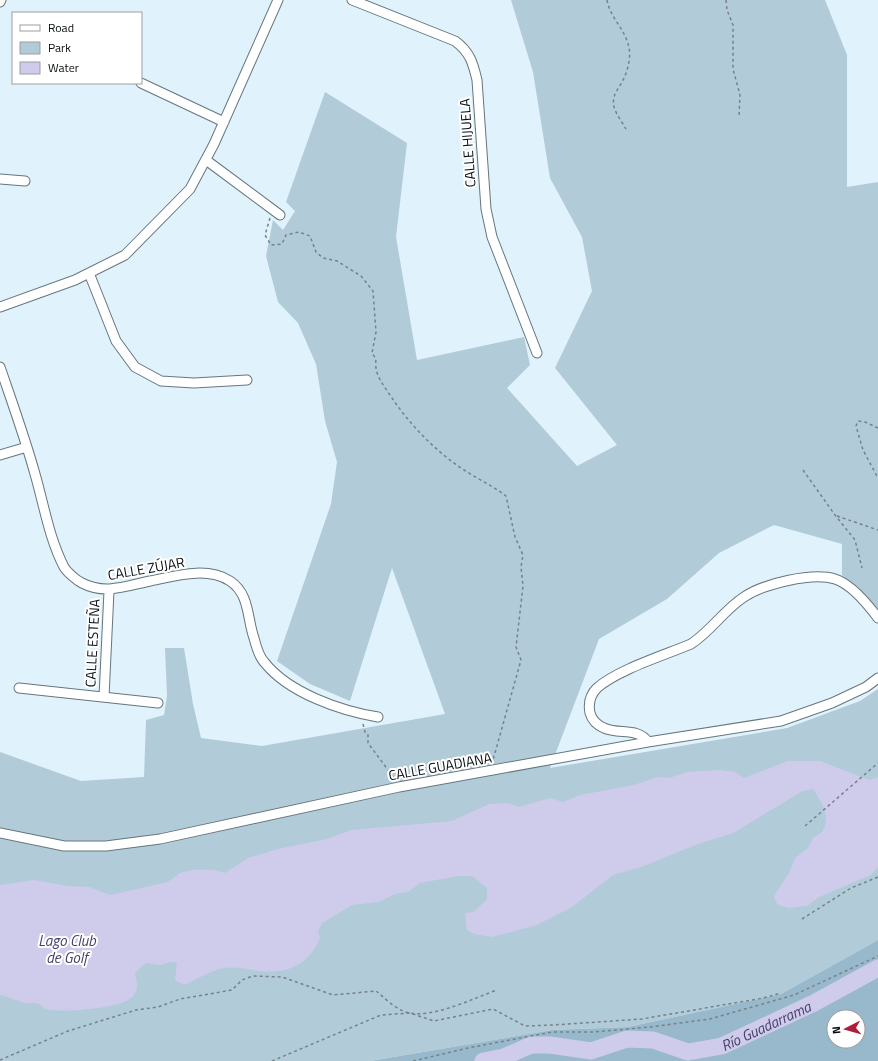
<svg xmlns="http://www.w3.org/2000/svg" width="878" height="1061" viewBox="0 0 878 1061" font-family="'Titillium Web',sans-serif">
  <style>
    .green { fill: #b2cbd9 }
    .forest { fill: #98b9cb; fill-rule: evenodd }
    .water { fill: #cfcbeb }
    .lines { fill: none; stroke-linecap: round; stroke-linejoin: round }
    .river { stroke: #cfcbeb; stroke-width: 17 }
    .minor-casing { stroke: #66767e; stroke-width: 11 }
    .path { stroke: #768289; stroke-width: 1.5; stroke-dasharray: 3 3; stroke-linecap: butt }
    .minor { stroke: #fff; stroke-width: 9 }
    .labels { text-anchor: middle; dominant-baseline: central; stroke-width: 4; stroke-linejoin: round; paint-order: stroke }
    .street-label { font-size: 14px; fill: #070d10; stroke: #fff }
    .water-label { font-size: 15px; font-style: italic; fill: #463f6b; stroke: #fff }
  </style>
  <rect width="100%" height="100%" fill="#e0f2fc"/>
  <path class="green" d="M 511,0 L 825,0 L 847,55 L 847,187 L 878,182 L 878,614 L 869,601 L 842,575 L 842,544 L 774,525 L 719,553 L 667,599 L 599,639 L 550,768 L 787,728 L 860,701 L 878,689 L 878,940 L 781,994 L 628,1027 L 552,1030 L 370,1061 L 0,1061 L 0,752 L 81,781 L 144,777 L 146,720 L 164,715 L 167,696 L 165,648 L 184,648 L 193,704 L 201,738 L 262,746 L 445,714 L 392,568 L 350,701 L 310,684 L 277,661 L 331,504 L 337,462 L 325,421 L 316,364 L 298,323 L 278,302 L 266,256 L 273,220 L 283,230 L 295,211 L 286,202 L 325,92 L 407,143 L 396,237 L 417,360 L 524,337 L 530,365 L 507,388 L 577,466 L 617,445 L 555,368 L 592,291 L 582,237 L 550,178 L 533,72 Z"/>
  <path class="forest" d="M 878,940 L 878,1061 L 370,1061 L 552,1030 L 628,1027 L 781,994 ZM 834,1017 L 858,1017 L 858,1041 L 834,1041 Z"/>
  <path class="water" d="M 788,761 L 820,761 L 869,780 L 878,777 L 878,867 L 871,875 L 819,897 L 807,906 L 788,908 L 777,904 L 774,896 L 789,873 L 795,858 L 808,848 L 813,838 L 822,832 L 825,826 L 826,819 L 823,805 L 813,789 L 803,791 L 733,833 L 698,844 L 641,867 L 613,875 L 572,907 L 537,925 L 492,937 L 474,934 L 467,930 L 465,913 L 474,912 L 487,899 L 487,888 L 472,876 L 458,876 L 420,883 L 408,892 L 395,894 L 379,902 L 352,905 L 322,923 L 318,931 L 320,938 C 309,964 289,974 261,971 C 248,970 237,966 224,968 C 210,971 197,979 184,985 L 175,980 L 177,963 L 170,962 L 160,965 L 146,963 L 135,973 C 137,982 139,989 133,996 C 123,1009 61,1013 46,1009 C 43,1008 42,1005 39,1004 C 35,1002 30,1003 26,1003 C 17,1001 10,997 0,995 L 0,885 L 34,880 L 67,886 L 89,887 L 110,895 L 168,882 L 180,873 L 192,870 L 213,870 L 225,873 L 248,858 L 278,849 L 327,839 L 351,830 L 452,821 L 489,804 L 507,803 L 519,807 L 550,798 L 563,802 L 580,795 L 634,785 L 658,777 L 669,778 L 687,772 L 720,770 L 735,772 L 744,778 Z"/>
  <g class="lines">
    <path class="river" id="s1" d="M 483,1061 L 504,1057 L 531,1045 L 550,1045 L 591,1051 L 627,1039 L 653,1040 L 688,1052 L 722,1046 L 814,1003 L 878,968"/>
    <g class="minor-casing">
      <path id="minor" d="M 352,0 L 455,41 C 470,52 473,63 477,80 L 486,209 L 492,237 L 537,353
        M 0,2 L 1,0
        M 141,83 L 224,122
        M 206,160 L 280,215
        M 0,179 L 25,181
        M 89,273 L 116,341 L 135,367 L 161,381 L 194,383 L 247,380
        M 0,307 L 75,280 L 125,255 L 190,189 L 214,144 L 278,0
        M 0,367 C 12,402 25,438 35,474 C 44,505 49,538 64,567 C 67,572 76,580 82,583 C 105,595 126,586 150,581 C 175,576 207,566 230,581 C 250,594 247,619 254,638 C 256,646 260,658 265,663 C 289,693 341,711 378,717
        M 0,455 L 27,447
        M 19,688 L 158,703
        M 104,697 L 109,591
        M 648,742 C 638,727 619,735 604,728 C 597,725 592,720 590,713 C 588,703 590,695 597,688 C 617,670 665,655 691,644 C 711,631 724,610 744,597 C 763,584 812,572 835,579 C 851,584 869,606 878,618
        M 0,833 L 64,846 L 106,846 L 160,839 L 399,787 L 648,742 L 781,721 L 832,703 L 866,687 L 878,678"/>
    </g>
    <path class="path" d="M 607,0 C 610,18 626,30 629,48 C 631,56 628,70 624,78 C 620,88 611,94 614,107 C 616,114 622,122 626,129
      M 726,0 L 727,10 L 733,25 L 733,69 L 740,95 L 739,116
      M 270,218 L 265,235 L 271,245 L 282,244 L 286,235 L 299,232 L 310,236 L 316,252 L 323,258 L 337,261 L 361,276 L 373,291 L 376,332 L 372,353 L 376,359 C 374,374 382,383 390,395 C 409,424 435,451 464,470 C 478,479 493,486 506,496 L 515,537 L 523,555 L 521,567 L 523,586 L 516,647 L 521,660 L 493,760
      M 878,428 L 865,422 L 858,421 L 856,426 L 863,450 L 878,478
      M 803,470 L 835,515 L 855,540 L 862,568
      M 837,516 L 878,530
      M 363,724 L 365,732 L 368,734 L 368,743 L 394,778
      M 805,826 L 878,763
      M 802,919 L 851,888 L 878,877
      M 0,1060 L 68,1031 L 136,1010 L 158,1007 L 180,999 L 232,990 L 242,980 L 253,976 L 282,977 L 333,995 L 376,991 C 386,999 397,1011 410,1013 C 434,1018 474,998 497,990
      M 272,1061 L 381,1015 L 410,1013 L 434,1021 L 493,1009 L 525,1026 L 553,1025 L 642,1019 L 763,998 L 781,993
      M 413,1061 L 468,1048 L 552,1032 L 594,1032 L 650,1027 L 710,1019 L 794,995 L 878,956"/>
    <use href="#minor" class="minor"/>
  </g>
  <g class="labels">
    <g class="street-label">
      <text transform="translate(467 143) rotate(-94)">CALLE HIJUELA</text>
      <text transform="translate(146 568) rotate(-10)">CALLE ZÚJAR</text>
      <text transform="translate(92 643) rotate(-87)">CALLE ESTEÑA</text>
      <text transform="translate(440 766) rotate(-10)">CALLE GUADIANA</text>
    </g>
    <g class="water-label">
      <text x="67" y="940">Lago Club<tspan x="67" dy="17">de Golf</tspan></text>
      <text stroke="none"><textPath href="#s1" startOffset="295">Río Guadarrama</textPath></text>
    </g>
  </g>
  <rect x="12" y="12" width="130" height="72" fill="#ffffff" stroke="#9c9e9f"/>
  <rect x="20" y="25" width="20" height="6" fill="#ffffff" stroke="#9c9e9f"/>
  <text x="48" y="32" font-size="12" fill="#070d10">Road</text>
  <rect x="20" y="42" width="20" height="12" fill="#b2cbd9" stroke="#9c9e9f"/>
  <text x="48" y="52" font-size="12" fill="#070d10">Park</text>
  <rect x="20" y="62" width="20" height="12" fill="#cfcbeb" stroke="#9c9e9f"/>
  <text x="48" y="72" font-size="12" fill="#070d10">Water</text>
  <g transform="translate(846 1029) rotate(264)"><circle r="19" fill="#ffffff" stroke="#9c9e9f"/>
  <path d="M0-3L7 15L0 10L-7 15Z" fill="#b01c39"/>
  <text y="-6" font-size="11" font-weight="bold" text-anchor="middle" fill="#070d10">N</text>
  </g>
</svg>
